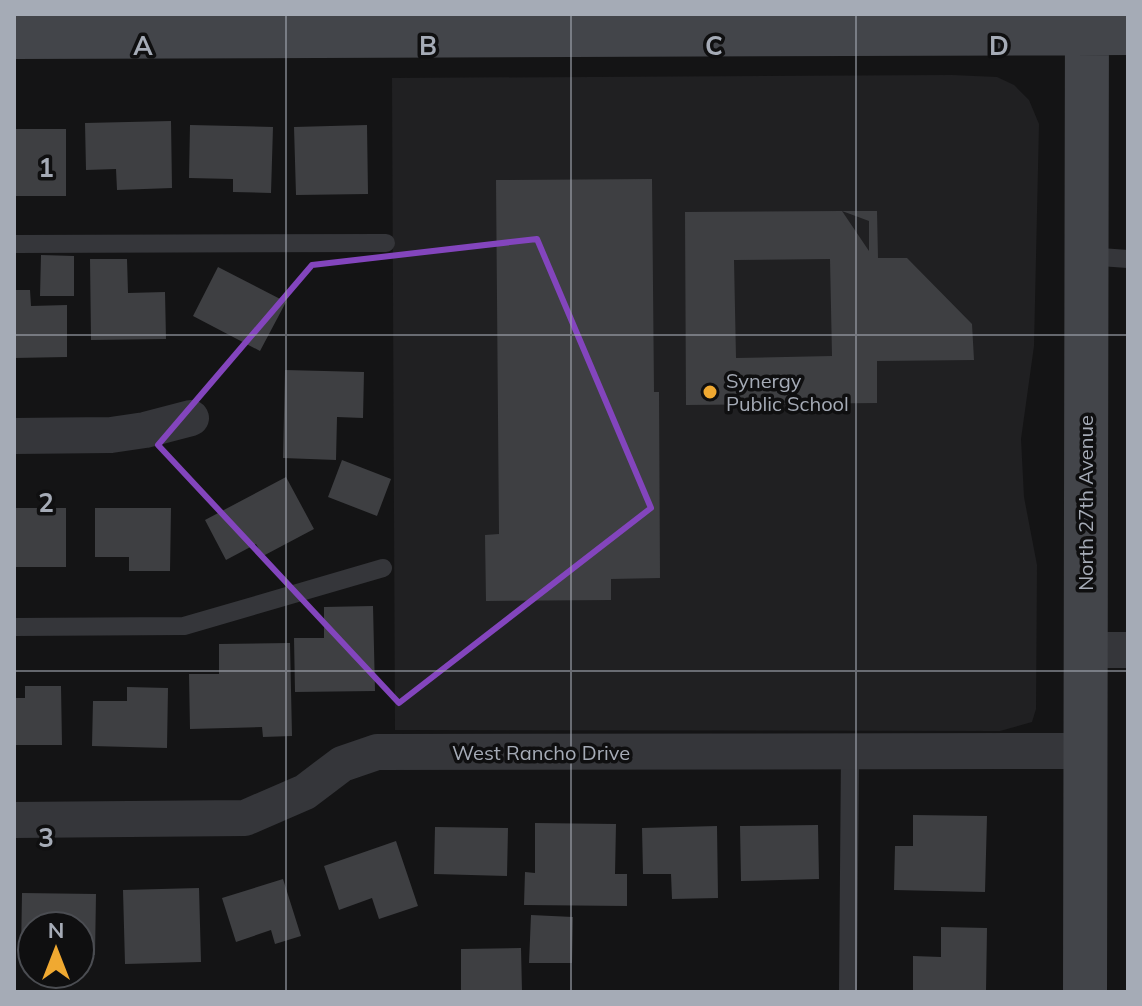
<svg xmlns="http://www.w3.org/2000/svg" width="1142" height="1006" viewBox="0 0 1142 1006" font-family="Mulish,sans-serif">
  <style>
    .built { fill: #202022 }
    .building { fill: #3e3f42; fill-rule: evenodd }
    .lines { fill: none; stroke-linecap: round; stroke-linejoin: round }
    .service { stroke: #35363a; stroke-width: 18 }
    .minor { stroke: #35363a; stroke-width: 36 }
    .secondary { stroke: #43454a; stroke-width: 44 }
    .marked { fill: none; stroke: #8345bd; stroke-width: 6; stroke-linejoin: round }
    .grid { fill: none; stroke: #a5abb6; stroke-width: 2; stroke-opacity: 0.55 }
    .poi-dot { fill: #f0a931; stroke: #0f0f10; stroke-width: 3 }
    .labels { text-anchor: middle; dominant-baseline: central; stroke-width: 7; stroke-linejoin: round; paint-order: stroke }
    .poi-label { font-size: 20px; fill: #a5abb6; stroke: #0f0f10; text-anchor: start }
    .street-label { font-size: 20px; fill: #a5abb6; stroke: #0f0f10 }
    .grid-label { font-size: 26px; text-anchor: middle; font-weight: bold; fill: #a5abb6; stroke: #0f0f10; stroke-width: 7; stroke-linejoin: round; paint-order: stroke }
  </style>
  <rect width="100%" height="100%" fill="#141415"/>
  <path class="built" d="M 952,75 L 997,77 L 1014,85 L 1029,100 L 1039,124 L 1034,346 L 1021,439 L 1024,497 L 1037,565 L 1036,709 L 1032,722 L 1000,731 L 395,730 L 392,78 Z"/>
  <path class="building" d="M 171,121 L 172,188 L 117,190 L 116,169 L 86,170 L 85,123 Z
    M 190,125 L 273,127 L 271,193 L 233,192 L 233,179 L 189,178 Z
    M 367,125 L 368,194 L 296,195 L 294,127 Z
    M 14,129 L 66,129 L 66,196 L 14,196 Z
    M 652,179 L 654,392 L 659,392 L 660,578 L 611,579 L 611,600 L 486,601 L 485,535 L 499,534 L 496,180 Z
    M 842,211 L 877,211 L 878,258 L 907,258 L 972,324 L 974,360 L 877,361 L 877,403 L 686,405 L 685,212 L 842,211 L 869,251 L 869,221 ZM 830,259 L 832,356 L 736,358 L 734,260 Z
    M 41,255 L 74,256 L 74,296 L 40,296 Z
    M 90,259 L 127,259 L 128,293 L 165,292 L 166,339 L 91,340 Z
    M 218,267 L 286,302 L 260,351 L 193,316 Z
    M 14,290 L 30,290 L 31,306 L 67,305 L 67,357 L 14,358 Z
    M 285,370 L 364,372 L 363,418 L 337,417 L 336,460 L 283,458 Z
    M 342,460 L 391,479 L 377,516 L 328,497 Z
    M 286,477 L 314,529 L 263,556 L 256,544 L 226,560 L 205,520 Z
    M 14,508 L 66,508 L 66,567 L 14,567 Z
    M 95,508 L 171,508 L 170,571 L 129,571 L 129,557 L 95,557 Z
    M 373,606 L 375,691 L 295,692 L 294,638 L 324,638 L 324,607 Z
    M 290,643 L 292,736 L 263,737 L 262,727 L 190,729 L 189,674 L 219,674 L 219,644 Z
    M 25,686 L 61,686 L 62,745 L 14,745 L 14,698 L 25,698 Z
    M 127,687 L 168,688 L 167,748 L 92,746 L 93,701 L 127,701 Z
    M 913,815 L 987,816 L 985,892 L 894,890 L 895,846 L 913,846 Z
    M 535,823 L 616,824 L 615,874 L 627,874 L 627,906 L 524,905 L 525,872 L 535,873 Z
    M 818,825 L 819,879 L 741,881 L 740,826 Z
    M 717,826 L 718,898 L 672,899 L 671,874 L 643,874 L 642,828 Z
    M 435,827 L 508,828 L 507,876 L 434,874 Z
    M 396,841 L 418,906 L 379,919 L 372,898 L 339,910 L 324,866 Z
    M 283,879 L 301,936 L 275,944 L 271,930 L 236,942 L 222,898 Z
    M 199,888 L 201,962 L 125,964 L 123,890 Z
    M 22,893 L 96,894 L 95,955 L 80,955 L 80,926 L 32,926 L 32,954 L 21,954 Z
    M 531,915 L 573,917 L 572,963 L 529,963 Z
    M 941,927 L 987,928 L 986,992 L 913,992 L 913,956 L 941,957 Z
    M 521,948 L 522,992 L 461,992 L 461,949 Z"/>
  <g class="lines">
    <path class="service" d="M 14,244 L 386,243
      M 1086,256 L 1128,259
      M 14,627 L 184,626 L 383,568
      M 848,992 L 850,752"/>
    <path class="minor" d="M 14,436 L 111,435 L 145,430 L 191,418
      M 1085,650 L 1128,650
      M 14,820 L 245,818 L 305,792 L 342,764 L 377,752 L 1085,751"/>
    <path class="secondary" d="M 14,37 L 1128,33
      M 1085,992 L 1087,14"/>
  </g>
  <path class="marked" d="M 537,239 L 651,508 L 399,703 L 158,445 L 312,265 Z"/>
  <path class="grid" d="M 286,14 L 286,992M 571,14 L 571,992M 856,14 L 856,992M 14,335 L 1128,335M 14,671 L 1128,671"/>
  <circle class="poi-dot" cx="710" cy="392" r="8"/>
  <g class="labels">
    <g class="poi-label">
      <text x="726" y="380">Synergy<tspan x="726" dy="23">Public School</tspan></text>
    </g>
    <g class="street-label">
      <text transform="translate(1085 503) rotate(-90)">North 27th Avenue</text>
      <text x="541" y="752">West Rancho Drive</text>
    </g>
  </g>
  <g class="grid-label">
    <text x="143" y="55">A</text>
    <text x="428" y="55">B</text>
    <text x="714" y="55">C</text>
    <text x="999" y="55">D</text>
    <text x="46" y="177">1</text>
    <text x="46" y="512">2</text>
    <text x="46" y="847">3</text>
  </g>
  <rect width="1142" height="1006" fill="none" stroke="#a5abb6" stroke-width="32"/>
  <g transform="translate(56 950)"><circle r="38" fill="#0f0f10" stroke="#4b4d52" stroke-width="2"/>
  <path d="M0-6L14 30L0 20L-14 30Z" fill="#f0a931"/>
  <text y="-12" font-size="22" font-weight="bold" text-anchor="middle" fill="#a5abb6">N</text>
  </g>
</svg>
